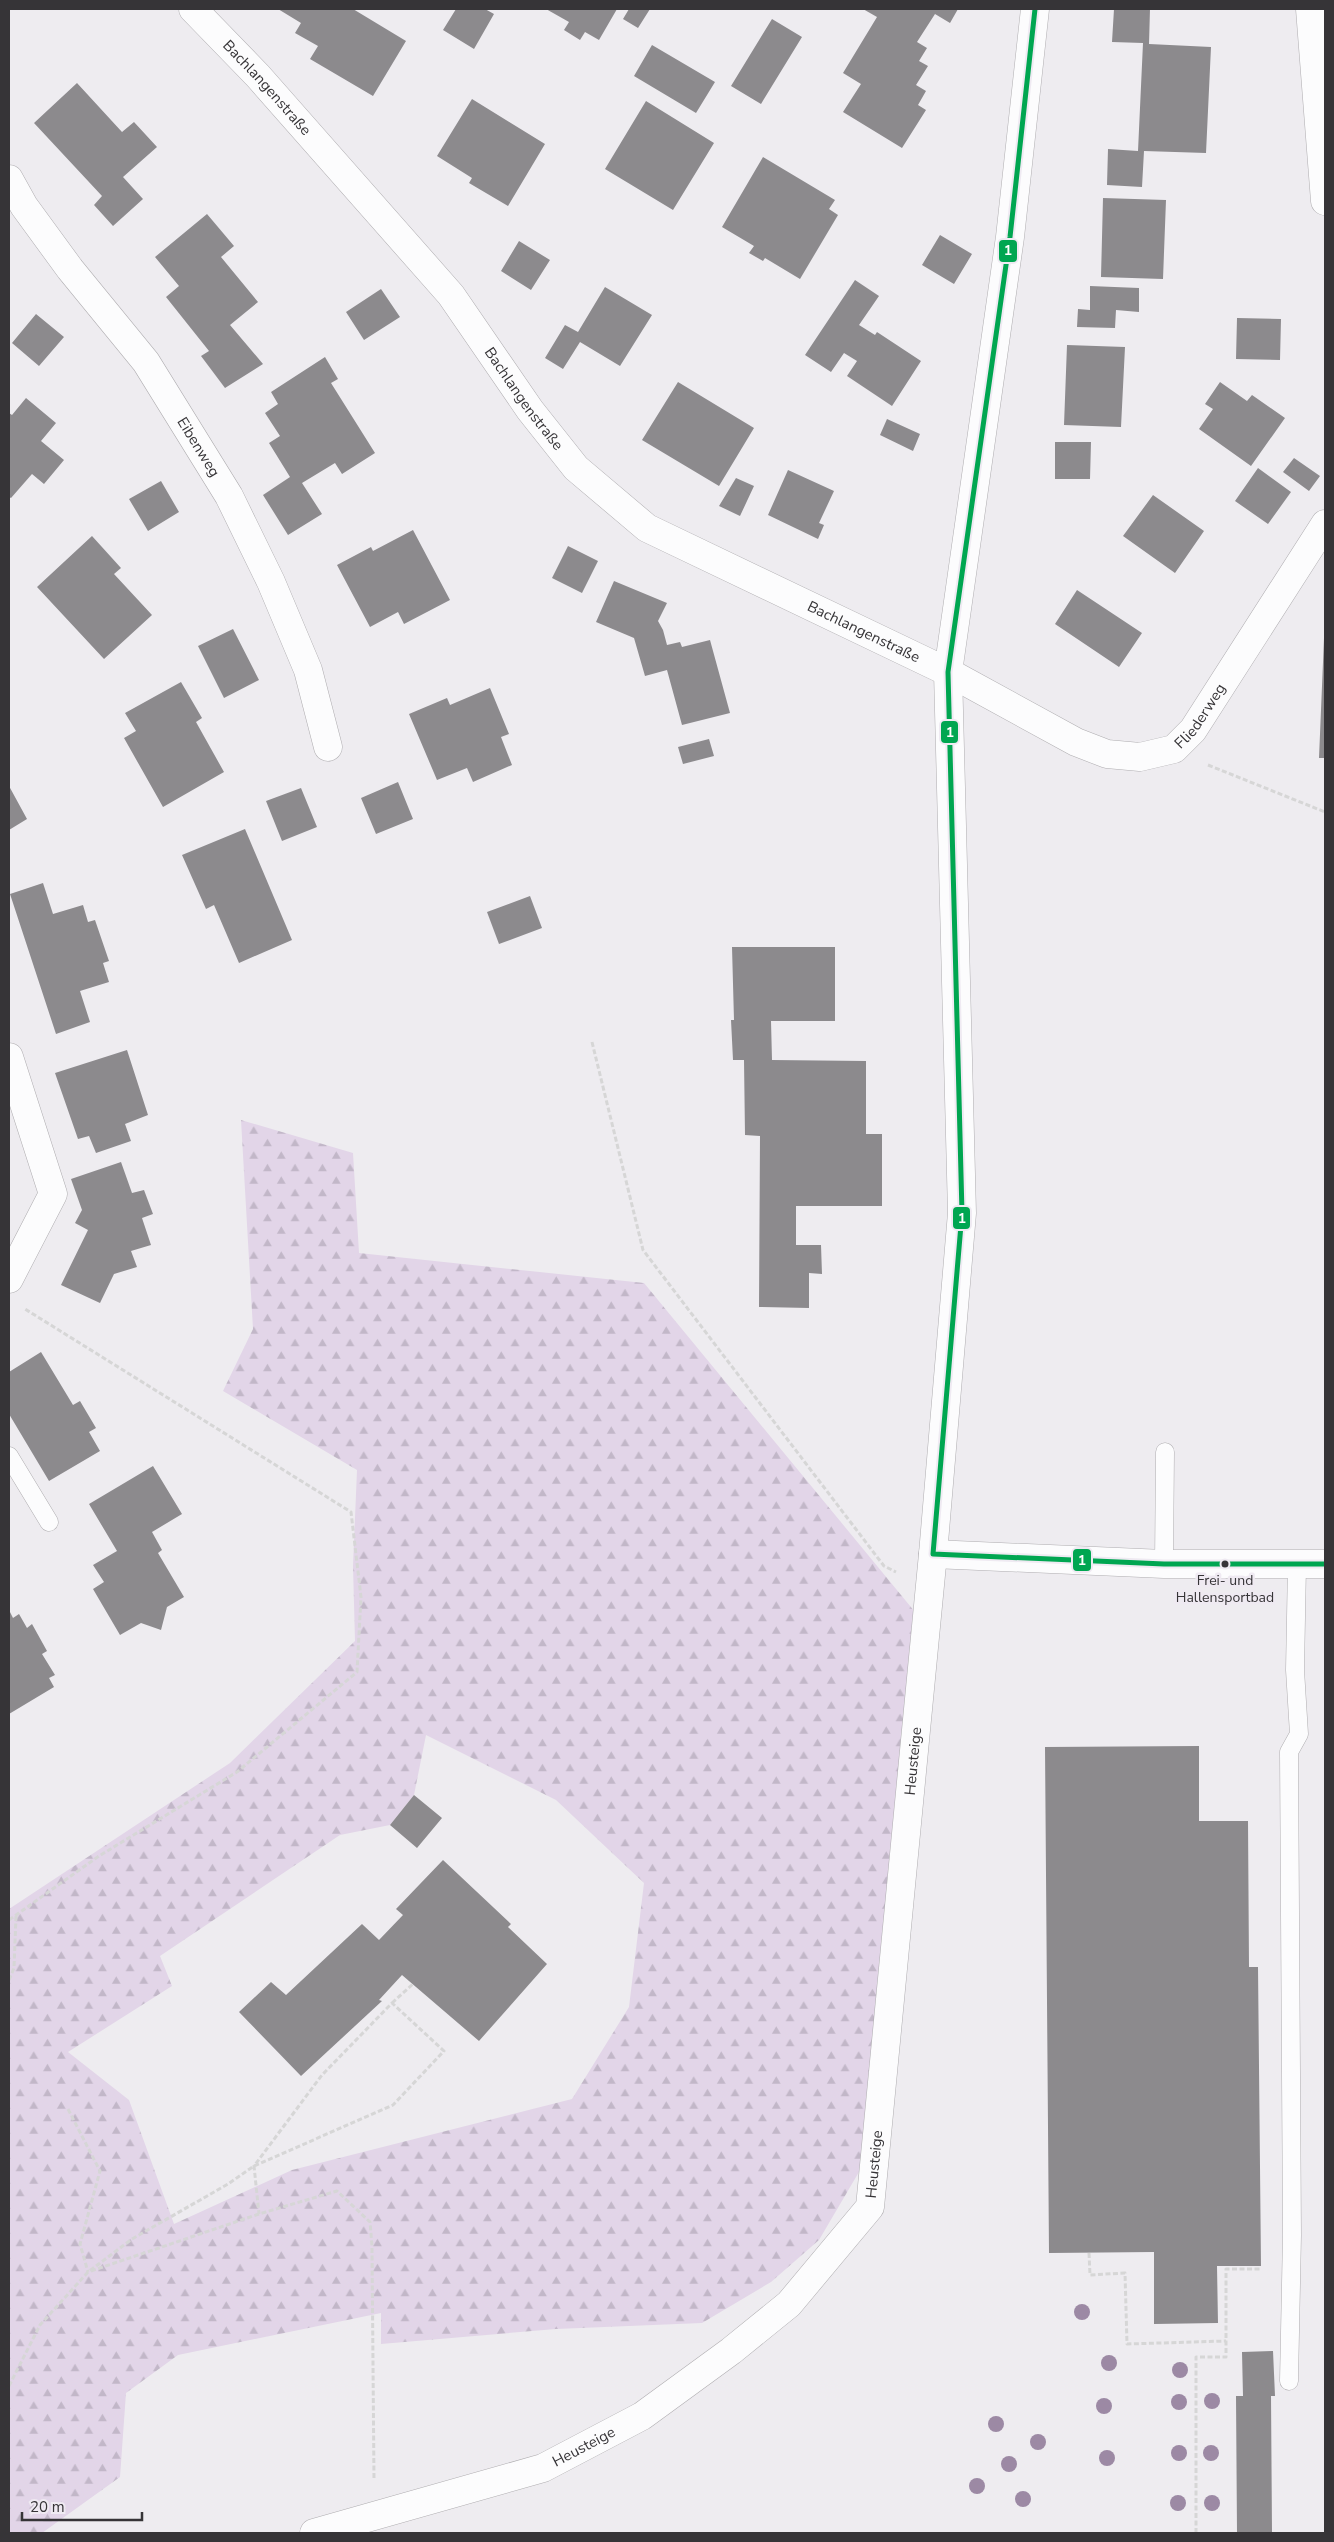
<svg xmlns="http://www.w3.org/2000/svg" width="1334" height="2542" viewBox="0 0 1334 2542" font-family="'Nunito Sans',sans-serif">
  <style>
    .forest { fill: url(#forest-firs); fill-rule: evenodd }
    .building { fill: #8c8a8d }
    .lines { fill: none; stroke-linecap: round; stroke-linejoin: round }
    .lane-casing { stroke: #afadb0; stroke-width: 19 }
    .street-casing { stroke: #afadb0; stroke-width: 29 }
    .path { stroke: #d6d6d6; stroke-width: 3; stroke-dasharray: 5 2.5; stroke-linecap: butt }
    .lane { stroke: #fcfcfd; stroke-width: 18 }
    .street { stroke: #fcfcfd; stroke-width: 28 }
    .bus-1-casing { stroke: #efeaf2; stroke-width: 9 }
    .bus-1 { stroke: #00a651; stroke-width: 5 }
    .tree { fill: #9c89a4 }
    .bus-dot { fill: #363437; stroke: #efeaf2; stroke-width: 2 }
    .labels { text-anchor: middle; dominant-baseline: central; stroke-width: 5; stroke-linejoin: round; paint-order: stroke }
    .bus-label { font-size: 14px; fill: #363437; stroke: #efeaf2 }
    .street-label { font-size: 15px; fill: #363437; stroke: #efeaf2 }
    .line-badge { stroke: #efeaf2; stroke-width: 2 }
    .badge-label { font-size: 14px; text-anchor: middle; font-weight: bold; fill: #fff }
  </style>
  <defs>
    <pattern id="forest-firs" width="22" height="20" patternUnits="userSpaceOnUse" patternTransform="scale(1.25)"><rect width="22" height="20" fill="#e2d5e8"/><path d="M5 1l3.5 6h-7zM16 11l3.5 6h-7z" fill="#c2b7c8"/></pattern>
  </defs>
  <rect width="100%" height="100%" fill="#eeecf0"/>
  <path class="forest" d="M 241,1120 L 353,1153 L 359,1253 L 644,1283 L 915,1612 L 866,2160 L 819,2240 L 771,2282 L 702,2323 L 556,2329 L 381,2344 L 381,2313 L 178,2355 L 126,2393 L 120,2477 L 42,2533 L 9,2533 L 9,1909 L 230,1763 L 355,1641 L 353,1566 L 357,1470 L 223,1391 L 253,1329 ZM 426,1735 L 556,1800 L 644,1883 L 629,2007 L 572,2099 L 292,2170 L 174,2224 L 129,2100 L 68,2052 L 172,1986 L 160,1956 L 340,1835 L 390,1825 L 414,1795 Z"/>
  <path class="building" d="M 278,9 L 353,9 L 406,41 L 373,96 L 310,59 L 318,46 L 295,33 L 301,23 Z
    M 456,9 L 485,9 L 494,14 L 474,49 L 443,30 Z
    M 546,9 L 617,9 L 599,40 L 585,32 L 580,40 L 564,30 L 569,22 Z
    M 629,9 L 650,9 L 638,28 L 623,19 Z
    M 863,9 L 958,9 L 950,23 L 935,14 L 917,42 L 927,48 L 919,61 L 928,66 L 916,85 L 926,91 L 918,105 L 926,110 L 902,148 L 843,112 L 861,84 L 843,73 L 877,17 Z
    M 1114,9 L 1150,9 L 1149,44 L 1211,47 L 1206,153 L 1144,151 L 1142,187 L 1107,185 L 1108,149 L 1138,151 L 1143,43 L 1112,42 Z
    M 772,19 L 802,37 L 761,104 L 731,86 Z
    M 652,45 L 715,82 L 696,113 L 634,76 Z
    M 77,83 L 122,132 L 134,122 L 157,147 L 123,177 L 143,199 L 113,226 L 94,205 L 102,196 L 34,123 Z
    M 472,99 L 545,144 L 508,206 L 469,183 L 472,178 L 437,156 Z
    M 646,101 L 714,143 L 673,210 L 605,169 Z
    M 763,157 L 835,200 L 829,209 L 838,215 L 800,279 L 765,258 L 763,261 L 749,253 L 754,246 L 722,227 Z
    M 1103,198 L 1166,200 L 1163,279 L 1101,277 Z
    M 207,214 L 234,246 L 221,257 L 258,302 L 230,325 L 263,364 L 225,388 L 201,356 L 209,351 L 166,297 L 179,286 L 155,257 Z
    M 940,235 L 972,254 L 954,284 L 922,265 Z
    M 519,241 L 550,260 L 531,290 L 501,271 Z
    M 855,280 L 879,296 L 859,325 L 875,335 L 877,332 L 921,361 L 892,406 L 847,376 L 857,361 L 844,353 L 831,372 L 805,355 Z
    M 1090,286 L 1139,288 L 1139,312 L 1116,310 L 1115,328 L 1077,327 L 1078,309 L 1090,310 Z
    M 605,287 L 652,315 L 620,366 L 580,342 L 563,369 L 545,358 L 565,325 L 578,332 Z
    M 381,289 L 400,317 L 364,340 L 346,312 Z
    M 36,314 L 64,337 L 39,366 L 12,343 Z
    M 1237,318 L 1281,319 L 1280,360 L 1236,359 Z
    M 1067,345 L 1125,347 L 1121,427 L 1064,425 Z
    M 325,357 L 338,379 L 331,383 L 375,453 L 342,474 L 335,463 L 302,483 L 322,514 L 288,535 L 263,495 L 290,477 L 269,443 L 280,436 L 265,413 L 278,404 L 271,392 Z
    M 678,382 L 754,428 L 719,486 L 642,440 Z
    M 1220,382 L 1247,401 L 1252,395 L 1285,418 L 1251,466 L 1199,429 L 1213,409 L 1205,404 Z
    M 26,398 L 56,423 L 41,441 L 64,460 L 44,484 L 32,474 L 11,498 L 9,497 L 9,413 L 12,415 Z
    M 887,419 L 920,434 L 913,451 L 880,435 Z
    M 1055,442 L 1091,442 L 1090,479 L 1055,479 Z
    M 1294,458 L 1320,476 L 1309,491 L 1283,472 Z
    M 1258,468 L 1291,492 L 1268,524 L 1235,501 Z
    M 788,470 L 834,491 L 819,523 L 824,525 L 818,539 L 768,515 Z
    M 736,478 L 754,486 L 740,516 L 719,506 Z
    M 161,481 L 179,512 L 148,531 L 129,499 Z
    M 1153,495 L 1204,531 L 1175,573 L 1123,536 Z
    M 413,530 L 450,600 L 404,624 L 398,612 L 370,627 L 337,565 L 371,547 L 373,551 Z
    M 92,536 L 121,568 L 114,574 L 152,615 L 104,659 L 37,587 Z
    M 568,546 L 598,561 L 582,593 L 552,578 Z
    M 614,581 L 667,603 L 658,621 L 663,630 L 667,645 L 680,642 L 682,647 L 710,640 L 730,713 L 682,725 L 667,670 L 645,676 L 634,638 L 596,622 Z
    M 1077,590 L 1142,633 L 1119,667 L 1055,624 Z
    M 233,629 L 259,680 L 224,698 L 198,646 Z
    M 1324,638 L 1325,638 L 1325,758 L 1319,758 Z
    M 181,682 L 202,718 L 196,722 L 224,772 L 163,807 L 124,738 L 136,731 L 125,713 Z
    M 490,688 L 509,734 L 501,737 L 512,765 L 473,782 L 467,768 L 437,780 L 409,714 L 447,698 L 450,705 Z
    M 709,739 L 714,756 L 683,764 L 678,747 Z
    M 398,782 L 413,819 L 376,834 L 361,798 Z
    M 9,786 L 27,819 L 9,830 Z
    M 301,788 L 317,827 L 282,841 L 266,801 Z
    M 245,829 L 292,940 L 239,963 L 214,905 L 206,909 L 182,855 Z
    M 43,883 L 53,914 L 83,905 L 88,922 L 95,920 L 109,961 L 103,963 L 109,982 L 80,991 L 90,1022 L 56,1034 L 10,894 Z
    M 530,896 L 542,928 L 499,944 L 487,912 Z
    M 732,947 L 835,947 L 835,1021 L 771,1021 L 772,1060 L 866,1061 L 866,1134 L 882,1134 L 882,1206 L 796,1206 L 796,1245 L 821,1245 L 822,1274 L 809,1273 L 809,1308 L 759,1307 L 760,1136 L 745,1135 L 744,1060 L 733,1060 L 731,1020 L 734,1020 Z
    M 127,1050 L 148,1115 L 125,1124 L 131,1141 L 96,1153 L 89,1136 L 78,1139 L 55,1073 Z
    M 121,1162 L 132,1193 L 144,1190 L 153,1214 L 142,1218 L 151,1245 L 131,1251 L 137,1267 L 114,1274 L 100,1303 L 61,1285 L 88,1230 L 75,1223 L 82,1210 L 71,1179 Z
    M 41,1352 L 73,1405 L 80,1401 L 96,1428 L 89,1432 L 100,1451 L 49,1481 L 9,1414 L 9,1372 Z
    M 153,1466 L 182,1514 L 152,1532 L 162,1550 L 158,1553 L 184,1597 L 167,1607 L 161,1630 L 141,1623 L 120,1635 L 93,1589 L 104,1582 L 93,1565 L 117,1551 L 89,1504 Z
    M 9,1610 L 13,1618 L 19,1614 L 27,1628 L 32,1624 L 47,1651 L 42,1654 L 55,1675 L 49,1678 L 54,1687 L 9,1714 Z
    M 1199,1746 L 1199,1821 L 1248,1821 L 1249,1967 L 1258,1967 L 1261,2266 L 1217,2266 L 1218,2323 L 1154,2324 L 1154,2252 L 1049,2253 L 1045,1747 Z
    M 414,1795 L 442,1818 L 417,1848 L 390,1825 Z
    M 443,1860 L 511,1924 L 508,1927 L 547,1964 L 479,2041 L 402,1975 L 379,2000 L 382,2001 L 301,2076 L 239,2012 L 271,1982 L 286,1995 L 362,1924 L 379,1940 L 403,1915 L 396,1909 Z
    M 1273,2351 L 1275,2396 L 1271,2396 L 1272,2533 L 1237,2533 L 1236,2396 L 1243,2396 L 1242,2352 Z"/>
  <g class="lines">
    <g class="lane-casing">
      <path id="lane" d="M 9,1456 L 49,1522
        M 1164,1564 L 1165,1452
        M 1289,2381 L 1292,2235 L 1289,1752 L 1299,1734 L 1295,1670 L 1297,1565"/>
    </g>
    <g class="street-casing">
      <g id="street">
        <path id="s1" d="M 193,9 L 258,76 L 451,295 L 530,410 L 576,468 L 647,528 L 948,672 L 1076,742 L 1107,754 L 1140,757 L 1174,749 L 1193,730 L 1325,524"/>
        <path d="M 1310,9 L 1325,201"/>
        <path id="s2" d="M 9,179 L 24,206 L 70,269 L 146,362 L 229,496 L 271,582 L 308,670 L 328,747"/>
        <path d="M 9,1057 L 53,1194 L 9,1279"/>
        <path d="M 933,1554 L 1164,1564 L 1325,1564"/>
        <path id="s3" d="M 314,2533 L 543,2468 L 642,2416 L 731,2351 L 789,2304 L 870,2207 L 933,1554 L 962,1213 L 948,672 L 1010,237 L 1035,9"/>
      </g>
    </g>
    <path class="path" d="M 1208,765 L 1325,812
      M 592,1042 L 643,1250 L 884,1566 L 896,1572
      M 9,1920 L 99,1856 L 237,1772 L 357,1672 L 361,1597 L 351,1512 L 25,1309
      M 9,1980 L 14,1968 L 16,1916
      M 392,2003 L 414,1983
      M 68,2109 L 100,2171 L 80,2244 L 88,2272
      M 1089,2253 L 1090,2275 L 1125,2273 L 1127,2344 L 1226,2341
      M 91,2271 L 259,2214 L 337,2191 L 370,2222 L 372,2246 L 374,2479
      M 9,2386 L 40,2325 L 88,2272 L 132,2239 L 228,2184 L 254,2166 L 393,2105 L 444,2051 L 392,2003 L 322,2075 L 254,2166 L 259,2214
      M 1196,2533 L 1196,2357 L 1226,2357 L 1226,2269 L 1260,2269"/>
    <use href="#lane" class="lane"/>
    <use href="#street" class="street"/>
    <g class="bus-1-casing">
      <path id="bus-1" d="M 1035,9 L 1010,237 L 948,672 L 962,1213 L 933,1554 L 1164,1564 L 1325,1564"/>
    </g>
    <use href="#bus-1" class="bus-1"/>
  </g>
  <g class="tree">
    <circle cx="1082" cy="2312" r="8"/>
    <circle cx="1109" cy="2363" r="8"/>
    <circle cx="1180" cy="2370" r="8"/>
    <circle cx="1212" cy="2401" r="8"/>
    <circle cx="1179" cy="2402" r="8"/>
    <circle cx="1104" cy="2406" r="8"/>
    <circle cx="996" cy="2424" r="8"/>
    <circle cx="1038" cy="2442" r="8"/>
    <circle cx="1179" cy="2453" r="8"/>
    <circle cx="1211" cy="2453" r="8"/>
    <circle cx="1107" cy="2458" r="8"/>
    <circle cx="1009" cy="2464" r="8"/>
    <circle cx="977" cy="2486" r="8"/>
    <circle cx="1023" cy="2499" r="8"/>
    <circle cx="1178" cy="2503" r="8"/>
    <circle cx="1212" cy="2503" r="8"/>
  </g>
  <circle class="bus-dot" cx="1225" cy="1564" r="4.5"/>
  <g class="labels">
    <g class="bus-label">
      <text x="1225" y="1580">Frei- und<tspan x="1225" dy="17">Hallensportbad</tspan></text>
    </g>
    <g class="street-label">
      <text stroke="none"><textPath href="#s1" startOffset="108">Bachlangenstraße</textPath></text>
      <text stroke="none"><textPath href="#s1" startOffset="512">Bachlangenstraße</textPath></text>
      <text stroke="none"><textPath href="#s2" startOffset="329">Eibenweg</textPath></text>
      <text stroke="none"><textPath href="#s1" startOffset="932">Bachlangenstraße</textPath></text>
      <text stroke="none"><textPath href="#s1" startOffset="1315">Fliederweg</textPath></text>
      <text stroke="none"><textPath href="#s3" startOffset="1109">Heusteige</textPath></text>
      <text stroke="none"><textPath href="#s3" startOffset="704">Heusteige</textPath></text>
      <text stroke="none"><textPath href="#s3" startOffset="284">Heusteige</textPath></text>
    </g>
  </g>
  <g class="line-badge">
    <rect x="998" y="239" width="20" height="24" rx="5" fill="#00a651"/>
    <rect x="940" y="720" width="19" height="24" rx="5" fill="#00a651"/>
    <rect x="952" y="1206" width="19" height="24" rx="5" fill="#00a651"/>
    <rect x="1072" y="1548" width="20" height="24" rx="5" fill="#00a651"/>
  </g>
  <g class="badge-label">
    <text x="1008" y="255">1</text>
    <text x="950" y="737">1</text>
    <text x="962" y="1223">1</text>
    <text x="1082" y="1565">1</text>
  </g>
  <rect width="1334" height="2542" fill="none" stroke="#363437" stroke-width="20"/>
  <path d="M22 2512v8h120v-8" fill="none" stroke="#363437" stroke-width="2.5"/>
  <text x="30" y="2512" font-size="15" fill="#363437" stroke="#efeaf2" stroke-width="4" paint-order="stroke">20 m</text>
</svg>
